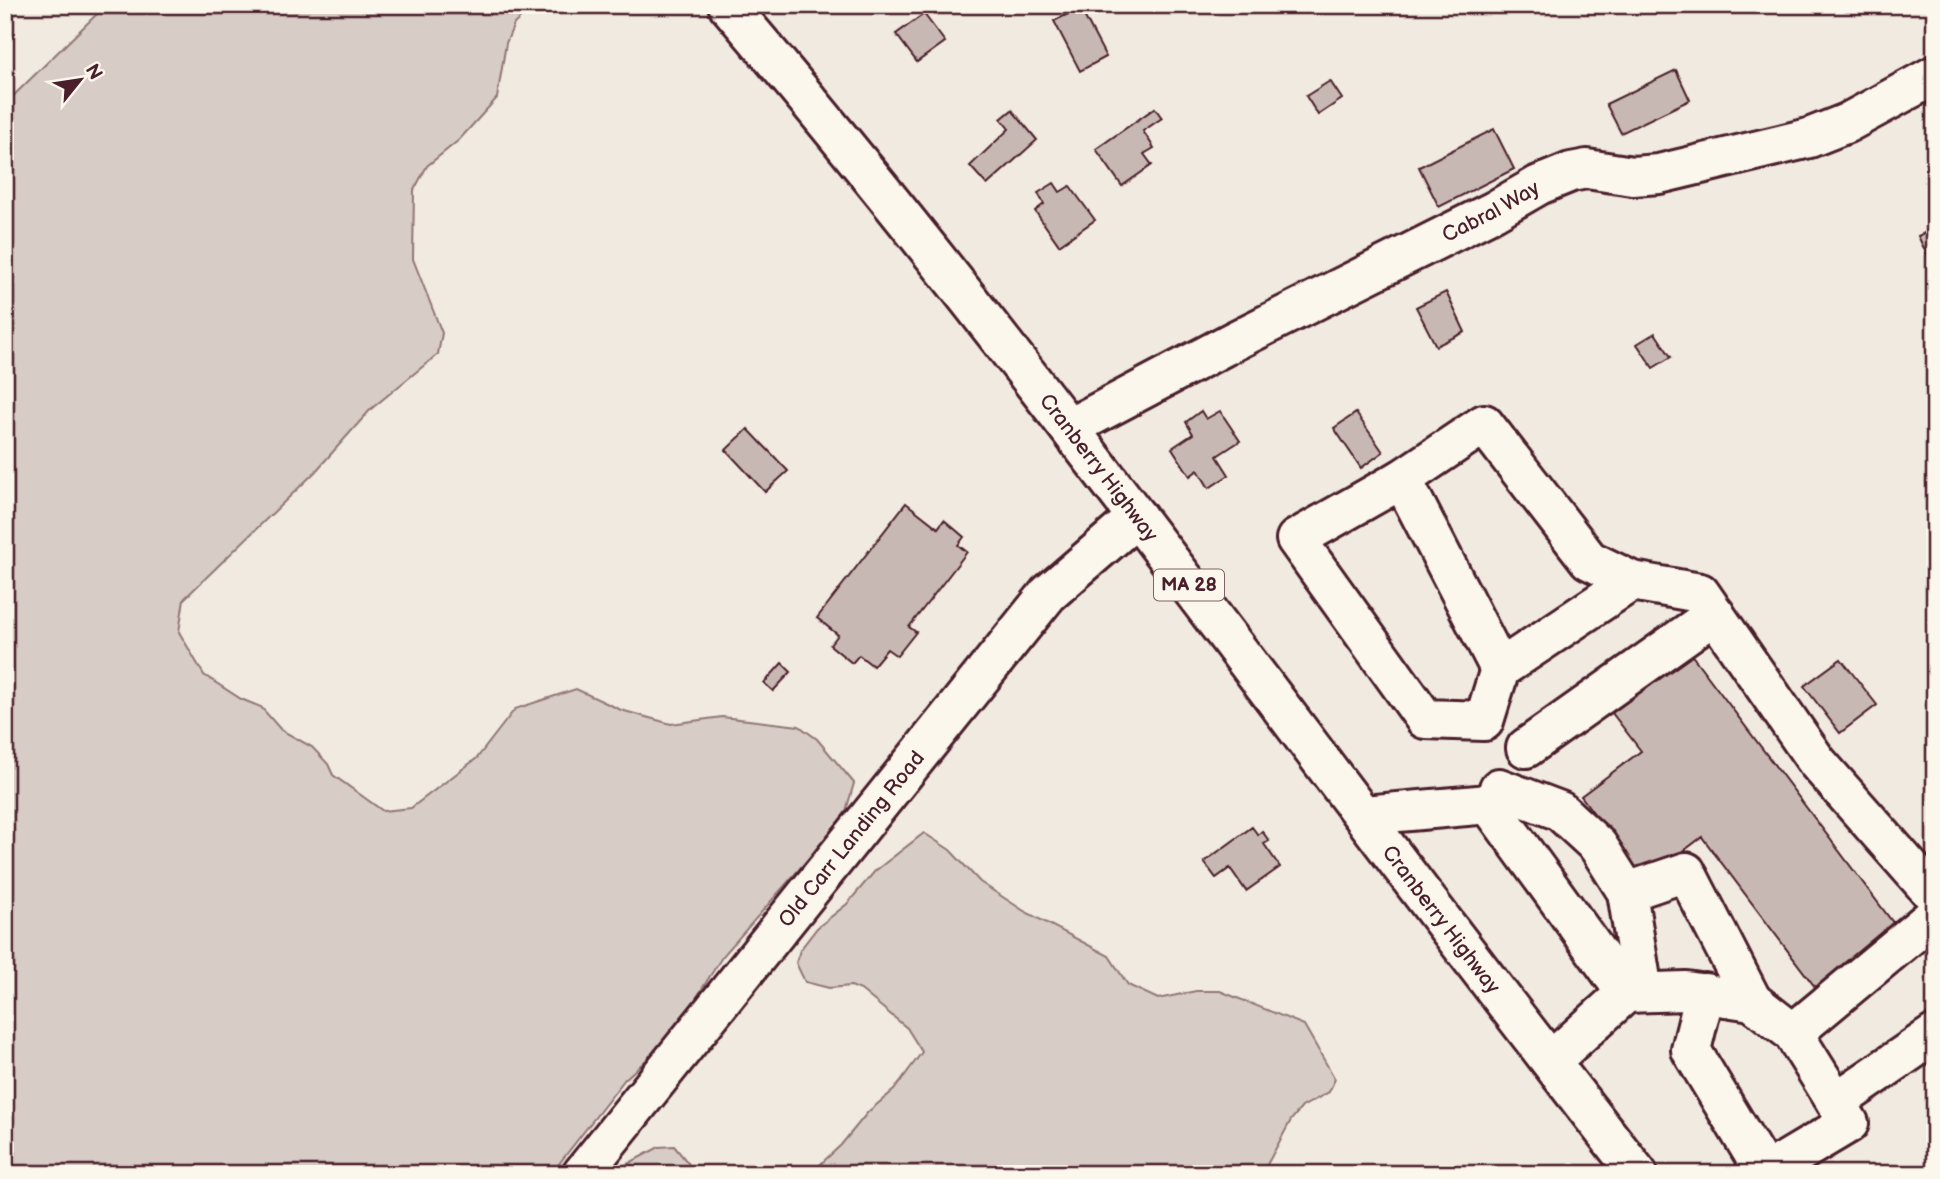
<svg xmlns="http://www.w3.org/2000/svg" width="1940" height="1179" viewBox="0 0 1940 1179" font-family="'Balsamiq Sans',sans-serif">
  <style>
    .green { fill: #d8ccc6; stroke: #917678; stroke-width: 2 }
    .building { fill: #c8b8b3; stroke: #4a1f2b; stroke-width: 2 }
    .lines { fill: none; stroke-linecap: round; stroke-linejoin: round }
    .minor-casing { stroke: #4a1f2b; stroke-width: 44 }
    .major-casing { stroke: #4a1f2b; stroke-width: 44 }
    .minor { stroke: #fbf7ec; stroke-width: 38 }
    .major { stroke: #fbf7ec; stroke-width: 38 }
    .labels { text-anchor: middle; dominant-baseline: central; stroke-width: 5; stroke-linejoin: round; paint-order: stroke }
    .shield { fill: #fbf7ec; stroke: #7f6065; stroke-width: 2 }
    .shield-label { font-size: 19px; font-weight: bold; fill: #4a1f2b }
    .street-label { font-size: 21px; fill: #4a1f2b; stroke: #fbf7ec }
  </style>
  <rect width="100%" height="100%" fill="#f0eae0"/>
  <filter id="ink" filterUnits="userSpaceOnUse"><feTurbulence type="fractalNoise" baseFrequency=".0143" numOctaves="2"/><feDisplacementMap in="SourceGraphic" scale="14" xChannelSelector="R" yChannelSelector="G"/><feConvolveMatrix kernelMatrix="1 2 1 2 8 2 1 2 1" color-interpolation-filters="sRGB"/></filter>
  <g filter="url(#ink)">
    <path class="green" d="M 106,5 L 535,5 L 514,24 L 506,43 L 497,98 L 459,140 L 427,166 L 414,190 L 413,259 L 442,333 L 438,354 L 371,409 L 315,472 L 184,599 L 179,632 L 204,675 L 241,699 L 261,707 L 281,730 L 312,747 L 328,764 L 333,775 L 383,811 L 411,808 L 477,758 L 515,709 L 576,689 L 621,710 L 671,724 L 722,717 L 799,726 L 817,739 L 854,783 L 844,818 L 722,957 L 671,1038 L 625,1079 L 551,1174 L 5,1174 L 5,104 Z
      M 924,833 L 950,850 L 980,882 L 1024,911 L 1109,956 L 1128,985 L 1158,999 L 1196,991 L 1220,991 L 1304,1025 L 1335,1079 L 1329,1092 L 1302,1107 L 1291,1120 L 1262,1174 L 810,1174 L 841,1145 L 868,1112 L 894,1090 L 922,1052 L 907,1028 L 861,990 L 851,986 L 829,988 L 805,982 L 796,963 L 800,950 L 817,928 L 847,904 L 875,871 Z
      M 674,1146 L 688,1163 L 694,1174 L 617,1174 L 620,1168 L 659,1147 Z"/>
    <path class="building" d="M 1080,8 L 1106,57 L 1080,71 L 1054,21 Z
      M 924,14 L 945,42 L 917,62 L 896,34 Z
      M 1676,70 L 1690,100 L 1621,133 L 1606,104 Z
      M 1330,81 L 1342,99 L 1318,115 L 1306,96 Z
      M 1155,108 L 1162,118 L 1143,131 L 1154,148 L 1144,154 L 1152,165 L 1122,186 L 1096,149 Z
      M 1012,110 L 1037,140 L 987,185 L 970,166 L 1009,129 L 1001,119 Z
      M 1494,129 L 1514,169 L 1439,207 L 1419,167 Z
      M 1054,183 L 1060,192 L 1070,186 L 1095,220 L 1059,245 L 1035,211 L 1044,204 L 1038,193 Z
      M 1935,228 L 1935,266 L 1933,267 L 1918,236 Z
      M 1446,292 L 1465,332 L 1436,346 L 1416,307 Z
      M 1655,333 L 1671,357 L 1653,368 L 1637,344 Z
      M 1201,411 L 1206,419 L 1220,411 L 1240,441 L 1217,456 L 1229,475 L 1209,488 L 1198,470 L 1190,476 L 1172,448 L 1193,434 L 1186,422 Z
      M 1356,413 L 1383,452 L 1361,468 L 1334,428 Z
      M 748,429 L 788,471 L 765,492 L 726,450 Z
      M 906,503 L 938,528 L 944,520 L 964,537 L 958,545 L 967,552 L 909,627 L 916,632 L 897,656 L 887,649 L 873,666 L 859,655 L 852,663 L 830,645 L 838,635 L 817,618 Z
      M 1691,654 L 1903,936 L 1818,991 L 1702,837 L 1644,881 L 1581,796 L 1641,751 L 1612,713 Z
      M 1841,659 L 1877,705 L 1840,733 L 1804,686 Z
      M 782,663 L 791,672 L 773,691 L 764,683 Z
      M 1252,827 L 1258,835 L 1262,831 L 1269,841 L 1264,844 L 1280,867 L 1246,891 L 1230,868 L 1216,878 L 1204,862 Z"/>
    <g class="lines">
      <g class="minor-casing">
        <g id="minor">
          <path id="s1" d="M 1069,428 L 1234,341 L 1494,211 L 1539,185 L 1571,172 L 1587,169 L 1633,176 L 1659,174 L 1809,138 L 1847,123 L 1935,75"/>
          <path d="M 1402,479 L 1296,539 L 1425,719 L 1484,721 L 1500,669"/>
          <path d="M 1632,581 L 1500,669 L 1402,479 L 1484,424 L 1589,560 L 1632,581 L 1700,593 L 1817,762 L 1935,896"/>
          <path d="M 1526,748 L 1715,614"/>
          <path d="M 1499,788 L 1560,811 L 1598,846 L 1627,892 L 1643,992"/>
          <path d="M 1364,815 L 1489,804 L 1626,993 L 1551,1061"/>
          <path d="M 1627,892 L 1686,872 L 1752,1001"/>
          <path d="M 1626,993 L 1686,991 L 1752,1001 L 1793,1033 L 1849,1123 L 1765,1173 L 1691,1050 L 1705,993"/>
          <path d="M 1793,1033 L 1935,915"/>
          <path d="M 1836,1102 L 1935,1034"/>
          <path id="s2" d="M 582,1174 L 1048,594 L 1137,517"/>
        </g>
      </g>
      <g class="major-casing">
        <g id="major">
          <path id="s3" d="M 728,5 C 1049,381 1332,786 1638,1174"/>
        </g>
      </g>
      <use href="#minor" class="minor"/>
      <use href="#major" class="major"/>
    </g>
  </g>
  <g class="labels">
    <rect class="shield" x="1154" y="569.5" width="70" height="31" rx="5"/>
    <g class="shield-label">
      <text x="1189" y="585">MA 28</text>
    </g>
    <g class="street-label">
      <text stroke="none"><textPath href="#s1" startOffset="474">Cabral Way</textPath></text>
      <text stroke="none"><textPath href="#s3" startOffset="593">Cranberry Highway</textPath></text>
      <text stroke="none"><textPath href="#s2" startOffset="430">Old Carr Landing Road</textPath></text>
      <text stroke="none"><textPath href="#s3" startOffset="1160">Cranberry Highway</textPath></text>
    </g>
  </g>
  <rect width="1940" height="1179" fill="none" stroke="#fbf7ec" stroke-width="28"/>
  <rect x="14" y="14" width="1912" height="1151" fill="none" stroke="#4a1f2b" stroke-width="2.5" filter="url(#ink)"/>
  <g transform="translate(80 80) rotate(60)" stroke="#fbf7ec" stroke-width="5" paint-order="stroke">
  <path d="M0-5L12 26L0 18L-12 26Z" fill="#4a1f2b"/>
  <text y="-10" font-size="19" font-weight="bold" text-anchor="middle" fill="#4a1f2b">N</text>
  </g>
</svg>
